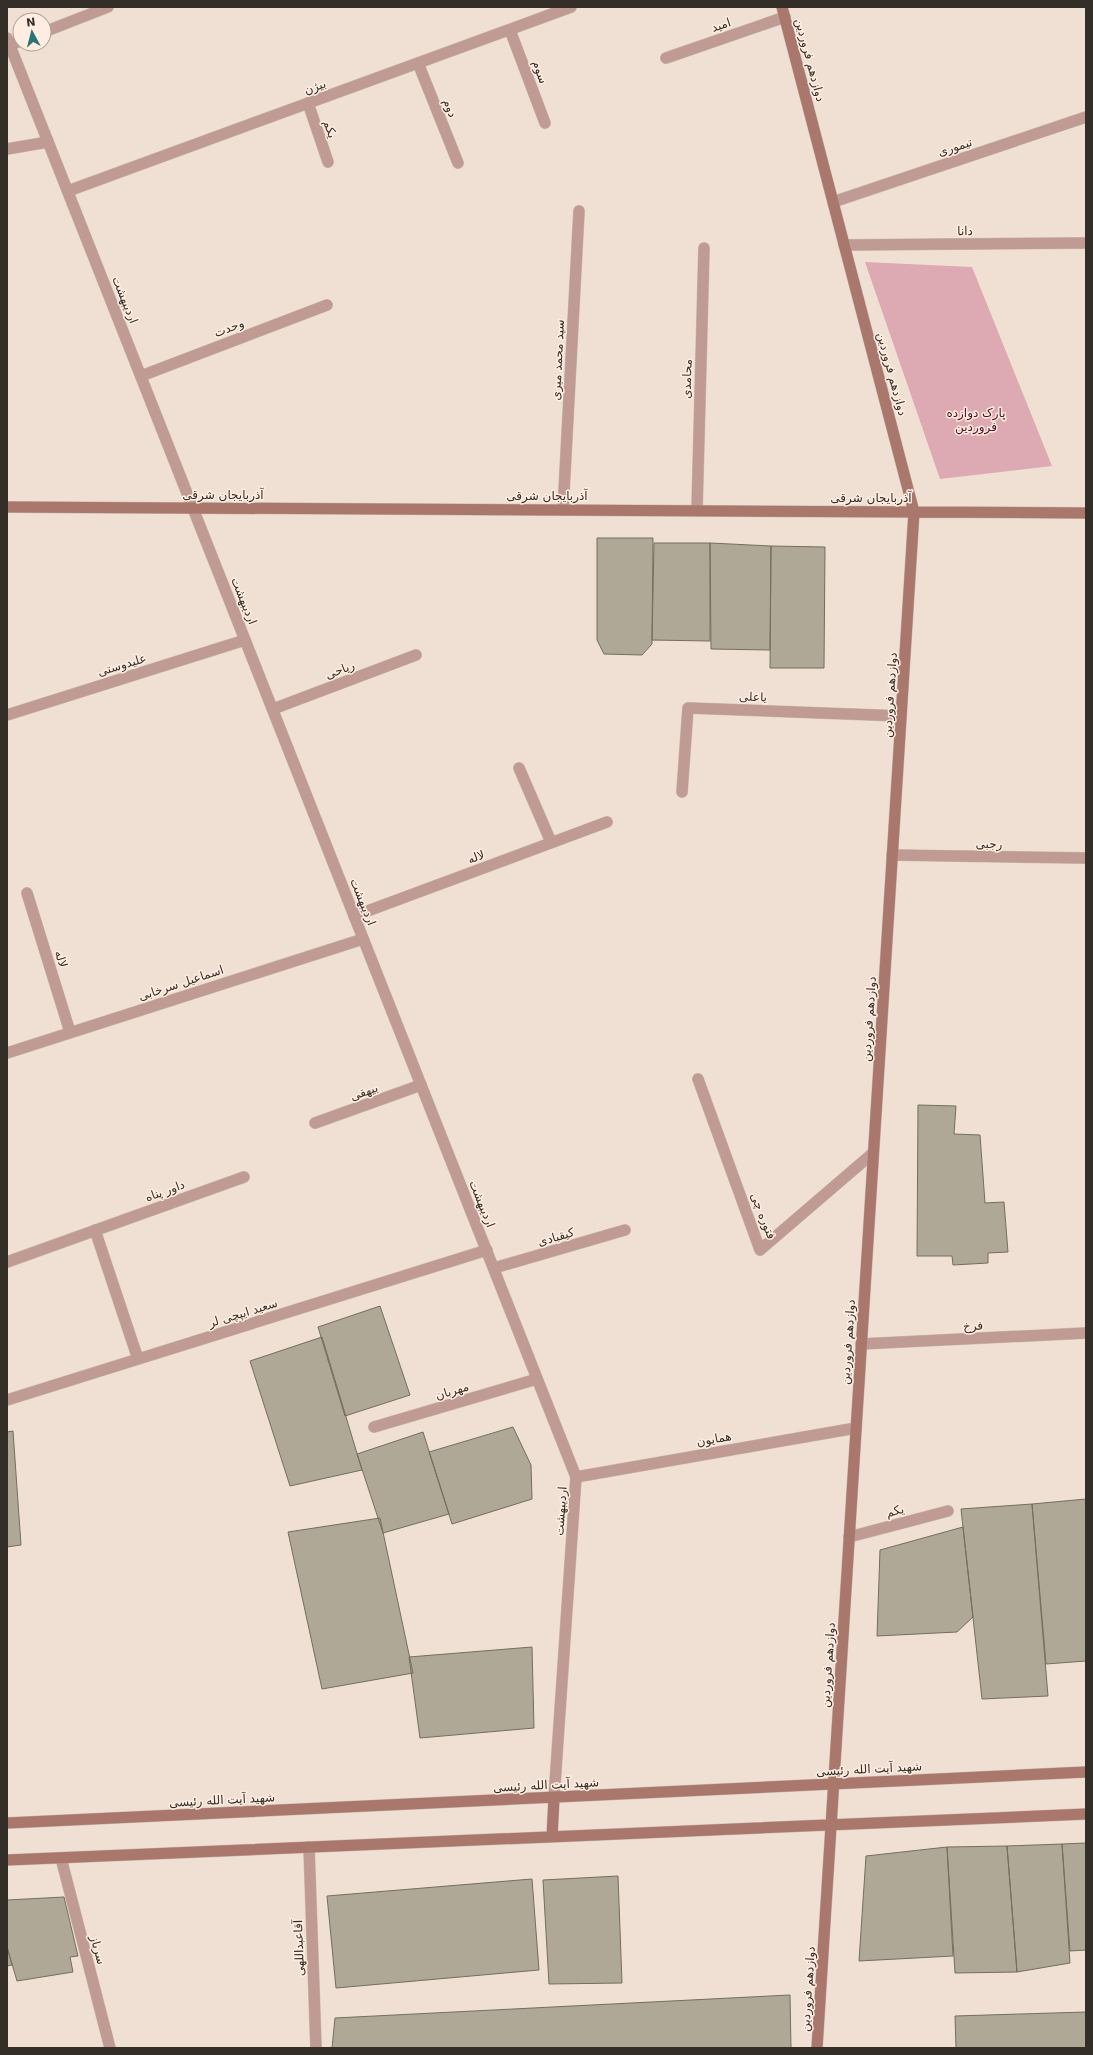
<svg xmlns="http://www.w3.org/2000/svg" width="1093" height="2055" viewBox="0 0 1093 2055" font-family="'DejaVu Sans','Noto Naskh Arabic',sans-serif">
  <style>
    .green { fill: #dda9b3 }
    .building { fill: #afa897; stroke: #746e5e }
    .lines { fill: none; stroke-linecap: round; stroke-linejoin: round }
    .service-casing { stroke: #cabcb1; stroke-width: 12 }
    .minor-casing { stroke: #cabcb1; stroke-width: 12 }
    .tertiary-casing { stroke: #cabcb1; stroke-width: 12 }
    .secondary-casing { stroke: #cabcb1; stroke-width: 12 }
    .service { stroke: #bf9b93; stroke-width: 11 }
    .minor { stroke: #bf9b93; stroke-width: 11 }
    .tertiary { stroke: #bf9b93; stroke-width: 11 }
    .secondary { stroke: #aa776c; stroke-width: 11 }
    .labels { text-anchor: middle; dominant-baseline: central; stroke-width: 3; stroke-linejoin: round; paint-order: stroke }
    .street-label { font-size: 12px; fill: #342e29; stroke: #feede0 }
    .park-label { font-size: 12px; fill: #500823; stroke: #feede0 }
  </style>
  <rect width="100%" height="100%" fill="#f0e0d3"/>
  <path class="green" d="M 865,262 L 972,267 L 1052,466 L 940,479 Z"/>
  <path class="building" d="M 597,538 L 653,538 L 652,644 L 642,655 L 604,654 L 597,640 Z
    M 654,543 L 710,543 L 710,641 L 652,640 Z
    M 710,543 L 771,546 L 770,650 L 711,649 Z
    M 771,546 L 825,547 L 824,668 L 770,668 Z
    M 918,1105 L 956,1106 L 954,1134 L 980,1135 L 985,1203 L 1004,1202 L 1008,1252 L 988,1253 L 988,1263 L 953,1265 L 952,1256 L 917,1256 Z
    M 380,1306 L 410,1395 L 345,1416 L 318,1327 Z
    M 322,1337 L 362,1470 L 290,1486 L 250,1361 Z
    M 513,1427 L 531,1465 L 532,1499 L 452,1524 L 429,1452 Z
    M 13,1431 L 21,1545 L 7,1547 L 7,1432 Z
    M 423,1432 L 449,1514 L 383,1533 L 357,1454 Z
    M 1086,1499 L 1086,1661 L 1046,1664 L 1032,1504 Z
    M 1032,1504 L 1048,1696 L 982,1699 L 961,1509 Z
    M 380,1518 L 413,1673 L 322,1689 L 288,1532 Z
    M 963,1527 L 973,1617 L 957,1632 L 877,1636 L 880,1550 Z
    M 532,1647 L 534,1728 L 420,1738 L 409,1657 Z
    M 1086,1843 L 1086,1950 L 1070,1951 L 1062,1844 Z
    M 1062,1844 L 1070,1963 L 1017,1972 L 1007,1846 Z
    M 1007,1846 L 1017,1972 L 955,1973 L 947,1847 Z
    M 947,1847 L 953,1956 L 859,1961 L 866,1856 Z
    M 618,1876 L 622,1983 L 549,1984 L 543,1880 Z
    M 532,1879 L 539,1970 L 336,1988 L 327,1896 Z
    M 64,1897 L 78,1956 L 70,1957 L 73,1972 L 17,1981 L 7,1947 L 7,1900 Z
    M 7,1947 L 12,1965 L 7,1966 Z
    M 790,1995 L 791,2048 L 332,2048 L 335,2018 Z
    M 1086,2012 L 1086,2048 L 956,2048 L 955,2016 Z"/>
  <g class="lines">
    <g class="service-casing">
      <path id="service" d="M 510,30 L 545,123
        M 666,58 L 785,17
        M 418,63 L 458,163
        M 308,103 L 328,162
        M 833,202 L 1086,117
        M 141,376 L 327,305
        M 273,709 L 416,655
        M 519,768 L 551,842
        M 682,792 L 688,708 L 901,716
        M 27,893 L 70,1032
        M 354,916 L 607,822
        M 698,1079 L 760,1250 L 873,1153
        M 315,1123 L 421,1085
        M 494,1268 L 625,1230
        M 374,1427 L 537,1379
        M 849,1537 L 948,1511"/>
    </g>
    <g class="minor-casing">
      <path id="minor" d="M 44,32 L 108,7
        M 9,45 L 20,41
        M 7,149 L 48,142
        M 68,191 L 571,7
        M 844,245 L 1086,243
        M 563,510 L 579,211
        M 697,510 L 704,248
        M 7,715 L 245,640
        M 892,855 L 1086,858
        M 7,1053 L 363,939
        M 95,1230 L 138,1359
        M 7,1262 L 244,1177
        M 861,1344 L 1086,1333
        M 7,1400 L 487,1250
        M 576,1477 L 856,1428
        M 309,1847 L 316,2048
        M 61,1858 L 110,2048"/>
    </g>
    <g class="tertiary-casing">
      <path id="tertiary" d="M 7,38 L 576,1477 L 554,1798"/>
    </g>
    <g class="secondary-casing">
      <path id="secondary" d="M 782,7 L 914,512 L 817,2048
        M 7,507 L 1086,513
        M 7,1823 L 1086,1772
        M 552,1837 L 554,1798
        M 7,1860 L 1086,1814"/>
    </g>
    <use href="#service" class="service"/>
    <use href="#minor" class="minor"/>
    <use href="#tertiary" class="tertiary"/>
    <use href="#secondary" class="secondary"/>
  </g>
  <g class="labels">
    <g class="street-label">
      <text transform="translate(721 25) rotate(-19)">امید</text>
      <text transform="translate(810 60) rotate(75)">دوازدهم فروردین</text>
      <text transform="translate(540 72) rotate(70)">سوم</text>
      <text transform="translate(315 87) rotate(-20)">بیژن</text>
      <text transform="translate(450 108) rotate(68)">دوم</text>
      <text transform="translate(330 129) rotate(71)">یکم</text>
      <text transform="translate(955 147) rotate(-18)">تیموری</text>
      <text transform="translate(965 231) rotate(-1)">دانا</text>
      <text transform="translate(125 300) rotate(68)">اردیبهشت</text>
      <text transform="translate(229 328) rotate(-21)">وحدت</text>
      <text transform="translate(558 360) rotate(-87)">سید محمد میری</text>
      <text transform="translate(892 374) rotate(75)">دوازدهم فروردین</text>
      <text transform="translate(687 379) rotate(-88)">محامدی</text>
      <text x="223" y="495">آذربایجان شرقی</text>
      <text x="547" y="496">آذربایجان شرقی</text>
      <text x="871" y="498">آذربایجان شرقی</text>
      <text transform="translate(244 601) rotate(68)">اردیبهشت</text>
      <text transform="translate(122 665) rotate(-17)">علیدوستی</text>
      <text transform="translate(340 670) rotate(-21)">ریاحی</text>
      <text transform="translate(890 695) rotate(-86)">دوازدهم فروردین</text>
      <text transform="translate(753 697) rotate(2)">یاعلی</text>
      <text transform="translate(989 844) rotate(1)">رجبی</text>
      <text transform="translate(476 857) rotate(-20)">لاله</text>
      <text transform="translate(363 902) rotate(68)">اردیبهشت</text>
      <text transform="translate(61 959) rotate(73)">لاله</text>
      <text transform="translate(181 983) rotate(-18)">اسماعیل سرخابی</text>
      <text transform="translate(869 1019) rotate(-86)">دوازدهم فروردین</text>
      <text transform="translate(364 1092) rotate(-20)">بیهقی</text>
      <text transform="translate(165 1191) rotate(-20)">داور پناه</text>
      <text transform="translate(482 1204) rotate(68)">اردیبهشت</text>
      <text transform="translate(763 1216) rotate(68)">فتوره چی</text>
      <text transform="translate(556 1237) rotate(-16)">کیقبادی</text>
      <text transform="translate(243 1313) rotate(-17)">سعید ایپچی لر</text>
      <text transform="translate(973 1326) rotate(-3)">فرخ</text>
      <text transform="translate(848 1342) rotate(-86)">دوازدهم فروردین</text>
      <text transform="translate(452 1391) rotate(-17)">مهربان</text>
      <text transform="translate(714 1439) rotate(-10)">همایون</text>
      <text transform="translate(561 1511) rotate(-86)">اردیبهشت</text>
      <text transform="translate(895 1511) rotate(-15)">یکم</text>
      <text transform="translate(828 1665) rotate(-86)">دوازدهم فروردین</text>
      <text transform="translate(869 1769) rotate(-3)">شهید آیت الله رئیسی</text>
      <text transform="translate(546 1785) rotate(-3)">شهید آیت الله رئیسی</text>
      <text transform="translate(222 1800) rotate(-3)">شهید آیت الله رئیسی</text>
      <text transform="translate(299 1948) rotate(-92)">آقاعبداللهی</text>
      <text transform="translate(98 1950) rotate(75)">سرباز</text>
      <text transform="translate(808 1989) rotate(-86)">دوازدهم فروردین</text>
    </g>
    <g class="park-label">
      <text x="976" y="413">پارک دوازده<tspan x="976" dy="14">فروردین</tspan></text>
    </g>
  </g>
  <rect width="1093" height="2055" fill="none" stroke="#342e29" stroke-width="16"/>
  <g transform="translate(32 32) rotate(353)"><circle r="19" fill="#feede0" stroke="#ada197"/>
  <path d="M0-3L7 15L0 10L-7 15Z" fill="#297476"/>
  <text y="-6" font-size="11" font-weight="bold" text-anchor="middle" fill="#342e29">N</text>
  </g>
</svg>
